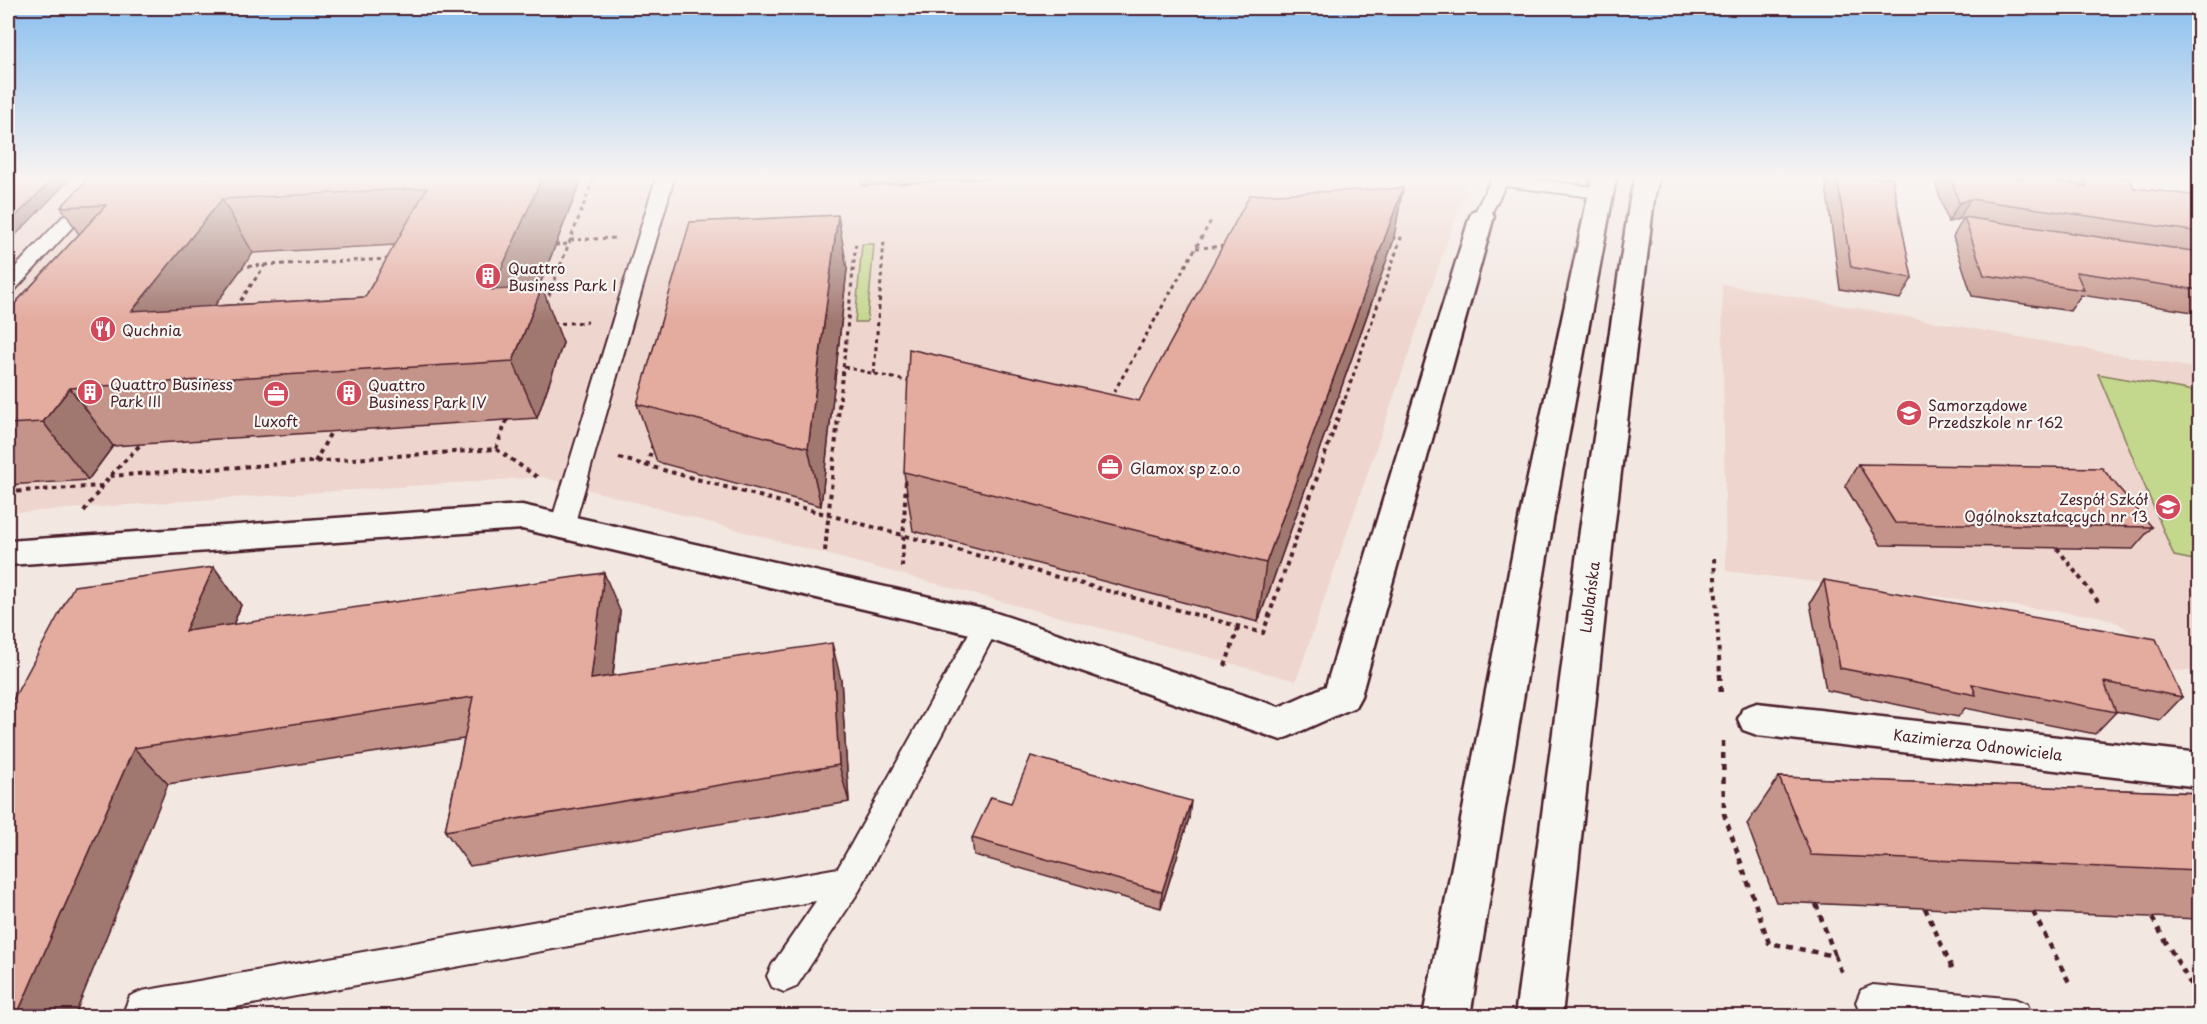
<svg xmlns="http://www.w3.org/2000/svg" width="2207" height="1024" viewBox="0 0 2207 1024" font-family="'Playpen Sans',sans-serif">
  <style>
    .built { fill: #eed5cd }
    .green { fill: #c3d78d; stroke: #867b5c; stroke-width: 1.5 }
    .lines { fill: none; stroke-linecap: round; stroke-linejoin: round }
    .service-casing { stroke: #4a1f2b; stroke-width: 4 }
    .minor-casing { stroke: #4a1f2b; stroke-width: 5 }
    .tertiary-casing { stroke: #4a1f2b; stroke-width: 5 }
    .path-far2 { stroke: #4a1f2b; stroke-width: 3; stroke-dasharray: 4 4; stroke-linecap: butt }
    .path-far1 { stroke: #4a1f2b; stroke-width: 4; stroke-dasharray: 4.5 4.5; stroke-linecap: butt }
    .path { stroke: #4a1f2b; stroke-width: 4.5; stroke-dasharray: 6 6; stroke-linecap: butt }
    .service { fill: #f6f6f2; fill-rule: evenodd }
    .minor { fill: #f6f6f2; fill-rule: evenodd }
    .tertiary { fill: #f6f6f2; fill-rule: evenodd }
    .wall { fill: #c49389; stroke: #4a1f2b; stroke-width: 1.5; fill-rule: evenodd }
    .shaded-wall { fill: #a0786f; stroke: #4a1f2b; stroke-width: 1.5 }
    .building { fill: #e4ab9f; stroke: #4a1f2b; stroke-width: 1.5; fill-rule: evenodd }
    .labels { text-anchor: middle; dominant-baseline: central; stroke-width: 4.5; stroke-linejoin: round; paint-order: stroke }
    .poi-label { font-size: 15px; fill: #4a1f2b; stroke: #f6f6f2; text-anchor: start }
    .street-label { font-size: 15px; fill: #4a1f2b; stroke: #f6f6f2 }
  </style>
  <rect width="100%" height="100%" fill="#f2e7e1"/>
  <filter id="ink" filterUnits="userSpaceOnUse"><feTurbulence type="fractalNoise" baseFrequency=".0167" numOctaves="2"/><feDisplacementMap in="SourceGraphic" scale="12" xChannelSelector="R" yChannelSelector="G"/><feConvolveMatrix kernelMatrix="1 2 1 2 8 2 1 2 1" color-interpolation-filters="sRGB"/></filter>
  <g filter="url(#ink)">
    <path class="built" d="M 8,178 L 1469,178 L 1296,681 L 542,477 L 8,513 Z
      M 1722,284 L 2199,369 L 2199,671 L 2162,670 L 2132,633 L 2118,623 L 2098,616 L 1726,571 Z"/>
    <path class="green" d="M 862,244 L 874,244 L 867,322 L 855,322 Z
      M 2098,374 L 2199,392 L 2199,561 L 2174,556 Z"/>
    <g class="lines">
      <g class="service-casing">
        <path id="service" d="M 99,178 L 117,178 L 15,290 L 8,292 L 8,275 Z
          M 656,178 L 674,178 L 574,526 L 571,532 L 562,535 L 553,532 L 550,526 Z
          M 1492,178 L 1525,178 L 1600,188 L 1606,189 L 1609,193 L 1606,197 L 1600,198 L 1505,186 L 1488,220 L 1476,220 L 1473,216 Z
          M 987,614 L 996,617 L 1000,624 L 859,891 L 796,987 L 784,992 L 772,987 L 767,976 L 772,965 L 816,901 L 187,1016 L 129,1016 L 125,1008 L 130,996 L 142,991 L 838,868 L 978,617 Z
          M 1873,985 L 2015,999 L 2027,1004 L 2032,1016 L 1868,1016 L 1861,1014 L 1856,1002 L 1861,990 Z"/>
      </g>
      <g class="minor-casing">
        <path id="minor" d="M 1482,209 L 1491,211 L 1494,216 L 1361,696 L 1355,707 L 1281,740 L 983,637 L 522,529 L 8,565 L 8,541 L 522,505 L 987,610 L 1279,707 L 1326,686 L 1470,216 L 1473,211 Z
          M 1757,703 L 2200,753 L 2200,787 L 1757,735 L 1743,730 L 1738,719 L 1743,708 Z"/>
      </g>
      <g class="tertiary-casing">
        <path id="tertiary" d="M 1592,178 L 1616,178 L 1554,515 L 1470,1016 L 1423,1016 L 1520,515 Z
          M 1635,178 L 1659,178 L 1654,199 L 1614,530 L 1562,1016 L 1515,1016 L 1580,530 L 1630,199 Z"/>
      </g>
      <path class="path-far2" d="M 570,240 L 614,238
        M 555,245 L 568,244
        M 1196,248 L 1227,246
        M 265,265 L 389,259
        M 546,303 L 594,178
        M 236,307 L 265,265 L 242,267
        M 553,324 L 588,322
        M 844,367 L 911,382
        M 874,374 L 884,240
        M 840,399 L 856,241
        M 1110,399 L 1212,219
        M 1345,399 L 1401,238 L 1390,238"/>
      <path class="path-far1" d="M 496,449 L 508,417
        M 619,458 L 1263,633 L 1345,397
        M 315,462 L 331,432
        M 647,466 L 653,444
        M 110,476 L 496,449 L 540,479
        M 8,492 L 102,486
        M 84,511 L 110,476 L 141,444
        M 2057,548 L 2100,604
        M 825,551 L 840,397
        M 1714,558 L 1720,676
        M 902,567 L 906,479
        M 1225,666 L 1239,626"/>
      <path class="path" d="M 1720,674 L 1721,698
        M 1723,741 L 1724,814 L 1769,943 L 1835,956 L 1843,976
        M 1816,904 L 1835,956
        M 1925,908 L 1953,970
        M 2033,912 L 2071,986
        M 2152,918 L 2200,1000"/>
      <use href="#service" class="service"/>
      <use href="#minor" class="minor"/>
      <use href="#tertiary" class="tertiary"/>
    </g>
    <path class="wall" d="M 582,178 L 539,287 L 563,343 L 537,418 L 113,446 L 88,480 L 8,485 L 8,311 L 79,234 L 61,207 ZM 395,245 L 365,297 L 214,306 L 253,253 Z
      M 861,178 L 993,178 L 862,186 Z
      M 1825,178 L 1892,178 L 1912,278 L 1900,299 L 1840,289 Z
      M 1940,178 L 2032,178 L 2071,184 L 2075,178 L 2129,178 L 2134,188 L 2199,196 L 2199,313 L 2081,295 L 2070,311 L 1972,296 L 1953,237 L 1963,219 L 1959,219 L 1948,222 L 1936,185 Z
      M 1393,242 L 1258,622 L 913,531 L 904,472 L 1139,401 Z
      M 847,269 L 821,506 L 657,462 L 637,404 Z
      M 1858,464 L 2152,527 L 2133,549 L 1881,545 L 1845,486 Z
      M 214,567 L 241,605 L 233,625 L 620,611 L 613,676 L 841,680 L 849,802 L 470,866 L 445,831 L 464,739 L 168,784 L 8,1017 Z
      M 1824,580 L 2182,697 L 2160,720 L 2115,711 L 2116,712 L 2095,734 L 1965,708 L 1958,717 L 1826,690 L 1810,603 Z
      M 1779,777 L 2199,793 L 2199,919 L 1776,902 L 1747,824 Z
      M 1011,803 L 1189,818 L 1161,908 L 974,855 L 972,838 Z"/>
    <path class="shaded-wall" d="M 54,178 L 71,178 L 8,243 L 8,224 Z
      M 542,178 L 582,178 L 515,346 L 492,290 Z
      M 1403,188 L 1393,242 L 1258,622 L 1266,563 Z
      M 222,199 L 253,253 L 170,367 L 132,311 Z
      M 1970,199 L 1959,219 L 1948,222 L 1959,203 Z
      M 838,215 L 847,269 L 821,506 L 808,448 Z
      M 542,287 L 563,343 L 537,418 L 513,361 Z
      M 70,388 L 113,446 L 88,480 L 43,422 Z
      M 214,567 L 241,605 L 215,669 L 185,631 Z
      M 604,573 L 620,611 L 608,716 L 591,679 Z
      M 832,643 L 841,680 L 849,802 L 839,765 Z
      M 134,748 L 168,784 L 74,1017 L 16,1017 Z
      M 1191,801 L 1189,818 L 1161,908 L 1162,892 Z"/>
    <path class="building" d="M 8,178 L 54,178 L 8,224 Z
      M 89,178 L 542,178 L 492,290 L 542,287 L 513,361 L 70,388 L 43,422 L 8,424 L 8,311 L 106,205 L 61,207 ZM 427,188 L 365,297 L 132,311 L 222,199 Z
      M 1837,178 L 1892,178 L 1912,278 L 1851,267 Z
      M 1951,178 L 2032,178 L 2087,186 L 2083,178 L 2129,178 L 2134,188 L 2199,196 L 2199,232 L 1970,199 L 1959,203 Z
      M 1403,188 L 1266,563 L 904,472 L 909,349 L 1139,401 L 1250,195 Z
      M 838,215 L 808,448 L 637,404 L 690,222 Z
      M 1964,217 L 2199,252 L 2199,290 L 2076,272 L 2084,290 L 1984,275 Z
      M 1858,464 L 2102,468 L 2152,527 L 1895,523 Z
      M 214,567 L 185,631 L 604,573 L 591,679 L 832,643 L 839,765 L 445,831 L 473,697 L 134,748 L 16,1017 L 8,1017 L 8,709 L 74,586 Z
      M 1824,580 L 2156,639 L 2182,697 L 2104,682 L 2116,712 L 1972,684 L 1976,695 L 1840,668 Z
      M 1031,756 L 1191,801 L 1162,892 L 972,838 L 991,797 L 1011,803 Z
      M 1779,777 L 2199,793 L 2199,871 L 1811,855 Z"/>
  </g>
  <linearGradient id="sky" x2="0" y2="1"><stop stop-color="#8abfef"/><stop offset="0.55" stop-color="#f9f4f2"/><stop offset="1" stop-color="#f9f4f2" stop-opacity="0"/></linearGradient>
  <rect width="2207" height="322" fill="url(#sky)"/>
  <defs>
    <g id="building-disc" transform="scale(1.35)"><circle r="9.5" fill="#d1495b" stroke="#f6f6f2"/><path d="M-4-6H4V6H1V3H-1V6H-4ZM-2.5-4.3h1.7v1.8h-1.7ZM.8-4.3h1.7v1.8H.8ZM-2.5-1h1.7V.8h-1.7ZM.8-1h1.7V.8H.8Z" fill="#fff"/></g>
    <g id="restaurant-disc" transform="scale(1.35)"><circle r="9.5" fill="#d1495b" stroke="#f6f6f2"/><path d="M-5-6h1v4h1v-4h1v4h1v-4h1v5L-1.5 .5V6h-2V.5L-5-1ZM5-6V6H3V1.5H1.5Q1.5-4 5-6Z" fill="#fff"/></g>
    <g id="office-disc" transform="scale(1.35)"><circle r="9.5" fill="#d1495b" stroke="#f6f6f2"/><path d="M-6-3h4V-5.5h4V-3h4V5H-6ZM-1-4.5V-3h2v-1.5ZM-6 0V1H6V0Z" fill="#fff"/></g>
    <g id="school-disc" transform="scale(1.35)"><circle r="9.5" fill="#d1495b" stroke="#f6f6f2"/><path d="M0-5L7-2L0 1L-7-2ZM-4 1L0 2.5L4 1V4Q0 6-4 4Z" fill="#fff"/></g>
  </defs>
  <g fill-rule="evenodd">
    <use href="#building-disc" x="488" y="276"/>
    <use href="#restaurant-disc" x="103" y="329"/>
    <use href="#building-disc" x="90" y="392"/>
    <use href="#building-disc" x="349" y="393"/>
    <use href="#office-disc" x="276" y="394"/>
    <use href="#school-disc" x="1909" y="413"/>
    <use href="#office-disc" x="1110" y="467"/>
    <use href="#school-disc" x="2168" y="507"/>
  </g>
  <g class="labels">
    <g class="poi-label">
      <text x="508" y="267">Quattro<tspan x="508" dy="17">Business Park I</tspan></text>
      <text x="122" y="329">Quchnia</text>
      <text x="110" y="383">Quattro Business<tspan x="110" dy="17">Park III</tspan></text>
      <text x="368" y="384">Quattro<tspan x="368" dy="17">Business Park IV</tspan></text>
      <text x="1928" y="404">Samorządowe<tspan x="1928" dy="17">Przedszkole nr 162</tspan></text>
      <text x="276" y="420" text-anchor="middle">Luxoft</text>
      <text x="1130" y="467">Glamox sp z.o.o</text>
      <text x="2148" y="498" text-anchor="end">Zespół Szkół<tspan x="2148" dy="17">Ogólnokształcących nr 13</tspan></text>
    </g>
    <g class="street-label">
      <text transform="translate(1589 597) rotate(-83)">Lublańska</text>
      <text transform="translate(1978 744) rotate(7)">Kazimierza Odnowiciela</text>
    </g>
  </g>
  <rect width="2207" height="1024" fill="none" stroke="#f6f6f2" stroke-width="30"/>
  <rect x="15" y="15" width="2177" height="994" fill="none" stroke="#4a1f2b" stroke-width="2" filter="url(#ink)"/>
</svg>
